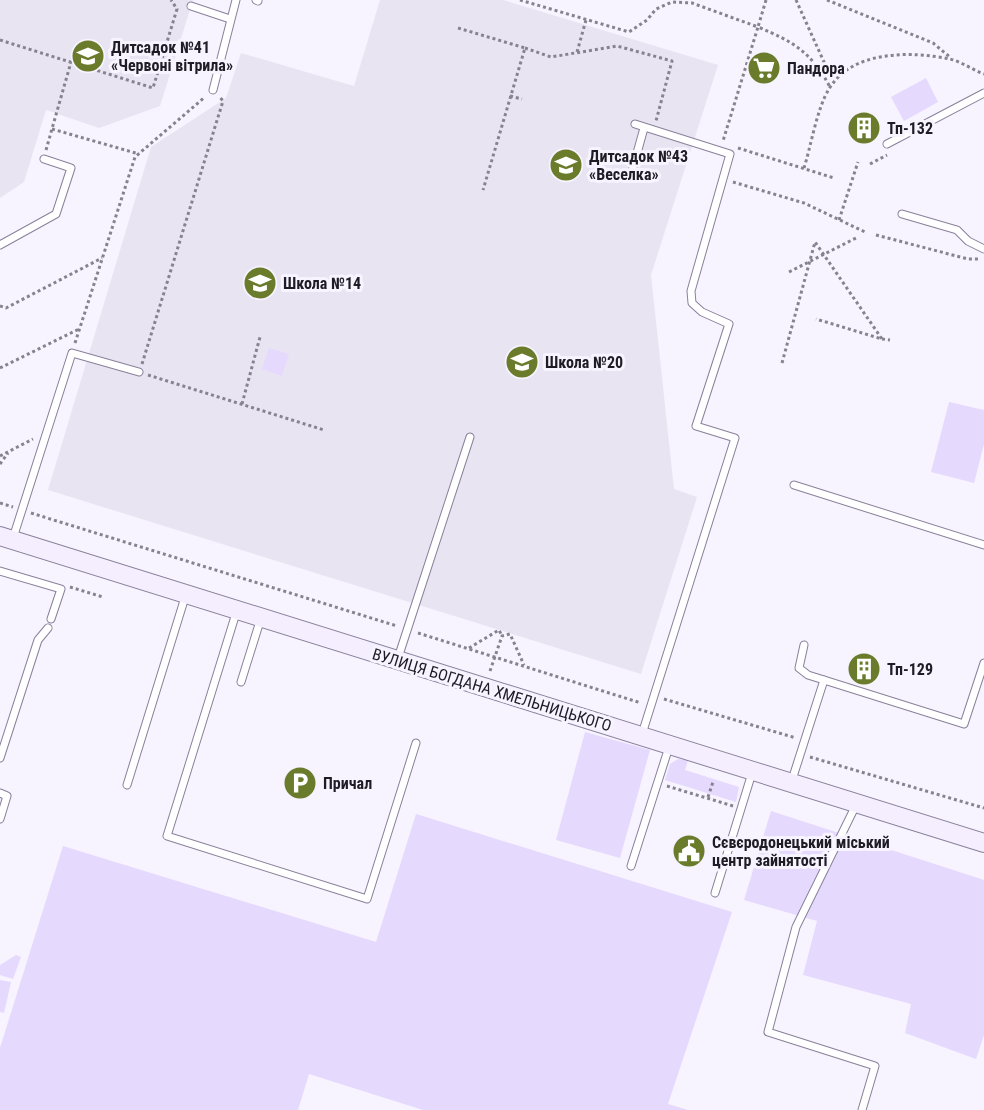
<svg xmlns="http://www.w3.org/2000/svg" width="984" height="1110" font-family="'Roboto Condensed',sans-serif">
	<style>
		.built { fill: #e9e4f2 }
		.green { fill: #e6d9fe }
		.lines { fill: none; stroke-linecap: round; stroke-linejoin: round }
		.lane-casing { stroke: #89809a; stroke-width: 9 }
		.secondary-casing { stroke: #89809a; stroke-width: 20 }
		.path { stroke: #86838e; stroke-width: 3; stroke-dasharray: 3 3; stroke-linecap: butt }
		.lane { stroke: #fff; stroke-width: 7 }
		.secondary { stroke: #f4eefe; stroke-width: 18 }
		.labels { text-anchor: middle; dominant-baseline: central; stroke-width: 6; stroke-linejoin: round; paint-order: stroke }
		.poi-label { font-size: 16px; font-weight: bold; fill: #1f1c26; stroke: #f7f3ff; text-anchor: start }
		.street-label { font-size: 16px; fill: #1f1c26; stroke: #f7f3ff }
	</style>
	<rect width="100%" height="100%" fill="#f7f3ff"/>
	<g class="built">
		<path d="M0,0H193L160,106L99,128L46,110L24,182L0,198Z"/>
		<path d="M380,0H503L718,65L651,275L674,489L697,497L641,674L48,490L151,147L226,98L241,53L354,86Z"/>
	</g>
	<g class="green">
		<path d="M926,78L938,102L904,121L891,97Z"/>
		<path d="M269,348L289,354L282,376L262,369Z"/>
		<path d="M949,402L984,410V444L974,483L931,472Z"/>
		<path d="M585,732L650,750L620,858L556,840Z"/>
		<path d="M678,759L688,760L685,770L739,787L736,802L665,780L670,764Z"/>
		<path d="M771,811L984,880V1035L976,1059L905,1033L911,1004L803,975L817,921L744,900Z"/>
		<path d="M416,814L732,912L668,1104L688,1110H423L309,1074L298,1110H0V1048L63,846L376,942Z"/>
		<path d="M16,955L21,957L13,979L0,975V965Z"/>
		<path d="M0,980L11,982L4,1013L0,1012Z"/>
	</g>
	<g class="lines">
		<g class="lane-casing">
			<g id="lane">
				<path d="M256,0L258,1"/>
				<path d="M191,6L230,19"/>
				<path d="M213,90L236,0"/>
				<path d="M635,124L730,154L691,291L692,303L702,312L729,324L696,426L735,438L642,734"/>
				<path d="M887,144L984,93"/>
				<path d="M632,171L644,128"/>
				<path d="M902,214L957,230L968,241L984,249"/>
				<path d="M0,245L56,214L71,168L44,159"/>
				<path d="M794,485L984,545"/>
				<path d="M13,538L72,353L139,372"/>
				<path d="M0,571L61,589L51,619"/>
				<path d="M237,610L167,836L367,899L416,743"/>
				<path d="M804,645L799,668L808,675L824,680"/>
				<path d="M398,658L470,437"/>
				<path d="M241,682L261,618"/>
				<path d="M0,758L38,640L48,628"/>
				<path d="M791,783L824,680L964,724L984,663"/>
				<path d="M127,785L186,594"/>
				<path d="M0,793L7,796L0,819"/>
				<path d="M856,805L796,927L768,1032L875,1066L862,1110"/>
				<path d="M631,866L669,747"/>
				<path d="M715,893L752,773"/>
			</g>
		</g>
		<g class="secondary-casing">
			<path id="secondary" d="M0,536L984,843"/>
		</g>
		<g class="path">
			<path d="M520,0L629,32L647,20L656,9L672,2L692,3L758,27L723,141"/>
			<path d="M766,0L758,27C794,42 811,52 830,87"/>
			<path d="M796,0L833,82"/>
			<path d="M827,0L933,43L951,58"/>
			<path d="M458,28L525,48L483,190"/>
			<path d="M0,40L153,88L177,9L171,0"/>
			<path d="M525,48L551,57L617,46L672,61L656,121"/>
			<path d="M577,52L586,20"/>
			<path d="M510,96L522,99"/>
			<path d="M52,129L139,154"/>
			<path d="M738,148L834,178"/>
			<path d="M46,150L71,62"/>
			<path d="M870,164L887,155"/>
			<path d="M804,168C811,146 817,108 829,89C852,50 911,51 950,59C962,62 973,70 984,74"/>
			<path d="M733,182L804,203L865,232"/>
			<path d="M839,220L858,162"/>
			<path d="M876,235L968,259H979"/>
			<path d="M789,272L856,238"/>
			<path d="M0,306L6,308L102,258"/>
			<path d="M882,339L890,340"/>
			<path d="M75,343L135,157L205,97"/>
			<path d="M782,363L815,242L882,339L816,319"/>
			<path d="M142,364L223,101L219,96"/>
			<path d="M0,368L79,329"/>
			<path d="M148,375L324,430"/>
			<path d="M242,404L260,337"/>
			<path d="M0,456L33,439"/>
			<path d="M0,464L8,453"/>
			<path d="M0,503L13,507"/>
			<path d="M31,513L397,626"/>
			<path d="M70,587L103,597"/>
			<path d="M418,633L641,703"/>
			<path d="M469,648L499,630L502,636"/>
			<path d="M490,671L502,636L510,634L524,665"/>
			<path d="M664,699L796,738"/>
			<path d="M810,757L984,808"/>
			<path d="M667,786L733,806"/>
			<path d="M708,797L713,782"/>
		</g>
		<use href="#lane" class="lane"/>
		<use href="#secondary" class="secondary"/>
	</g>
	<defs>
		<g id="school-disc" transform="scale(1.725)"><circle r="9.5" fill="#6a7c2c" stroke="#f7f3ff"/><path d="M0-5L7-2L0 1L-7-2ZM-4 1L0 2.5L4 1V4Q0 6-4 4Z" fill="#fff"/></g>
		<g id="supermarket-disc" transform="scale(1.725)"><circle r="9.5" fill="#6a7c2c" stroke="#f7f3ff"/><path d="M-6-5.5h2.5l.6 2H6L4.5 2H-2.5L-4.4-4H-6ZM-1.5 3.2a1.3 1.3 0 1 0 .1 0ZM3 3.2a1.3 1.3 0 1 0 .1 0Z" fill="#fff"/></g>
		<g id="building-disc" transform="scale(1.725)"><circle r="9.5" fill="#6a7c2c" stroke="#f7f3ff"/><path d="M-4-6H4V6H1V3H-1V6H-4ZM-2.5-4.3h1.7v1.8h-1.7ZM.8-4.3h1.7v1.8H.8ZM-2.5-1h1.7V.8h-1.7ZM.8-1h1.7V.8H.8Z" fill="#fff"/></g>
		<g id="parking-disc" transform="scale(1.725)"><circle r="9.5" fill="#6a7c2c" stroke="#f7f3ff"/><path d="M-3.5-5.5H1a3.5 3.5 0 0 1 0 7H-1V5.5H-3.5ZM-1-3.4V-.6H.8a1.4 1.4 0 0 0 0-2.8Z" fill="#fff"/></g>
		<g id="civic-disc" transform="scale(1.725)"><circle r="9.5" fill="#6a7c2c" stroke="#f7f3ff"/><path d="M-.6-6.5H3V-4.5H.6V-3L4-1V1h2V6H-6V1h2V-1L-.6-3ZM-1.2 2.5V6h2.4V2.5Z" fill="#fff"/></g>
	</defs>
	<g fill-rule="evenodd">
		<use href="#school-disc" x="88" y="56"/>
		<use href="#supermarket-disc" x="764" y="68"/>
		<use href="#building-disc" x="864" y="128"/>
		<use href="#school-disc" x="566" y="165"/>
		<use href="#school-disc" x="260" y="283"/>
		<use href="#school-disc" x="522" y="362"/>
		<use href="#building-disc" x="864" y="669"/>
		<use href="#parking-disc" x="300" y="783"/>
		<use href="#civic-disc" x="689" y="851"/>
	</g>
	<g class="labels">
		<g class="poi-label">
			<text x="111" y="47">Дитсадок №41<tspan x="111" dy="18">«Червоні вітрила»</tspan></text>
			<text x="787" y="68">Пандора</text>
			<text x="887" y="128">Тп-132</text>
			<text x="589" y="156">Дитсадок №43<tspan x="589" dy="18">«Веселка»</tspan></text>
			<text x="283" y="283">Школа №14</text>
			<text x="545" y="362">Школа №20</text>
			<text x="887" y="669">Тп-129</text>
			<text x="323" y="783">Причал</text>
			<text x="712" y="842">Сєвєродонецький міський<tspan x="712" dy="18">центр зайнятості</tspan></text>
		</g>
		<g class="street-label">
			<text transform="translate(492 690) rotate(17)">ВУЛИЦЯ БОГДАНА ХМЕЛЬНИЦЬКОГО</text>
		</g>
	</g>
</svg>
